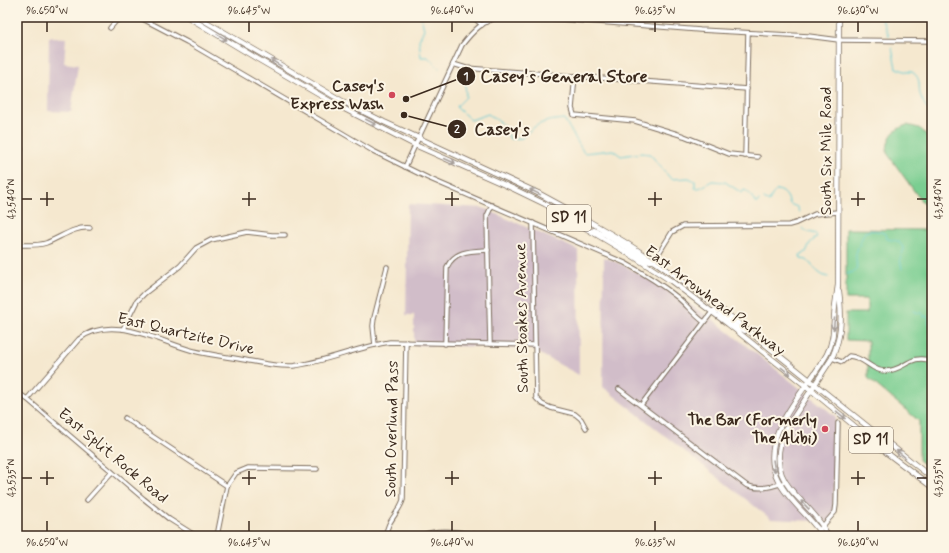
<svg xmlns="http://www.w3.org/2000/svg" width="949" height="553" font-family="Mynerve,sans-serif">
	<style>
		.industrial { fill: #d1bdc9 }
		.green { fill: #7ace91; stroke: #5a7c58 }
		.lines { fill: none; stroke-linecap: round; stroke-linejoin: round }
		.stream { stroke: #5cc9d2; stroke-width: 1 }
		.minor-casing { stroke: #7c6c5c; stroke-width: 5.5 }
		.major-casing { stroke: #7c6c5c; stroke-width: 6 }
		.minor { stroke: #fff; stroke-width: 3.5 }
		.major { stroke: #fff; stroke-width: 4.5 }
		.oneway { stroke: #a79f9a }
		.ticks { fill: none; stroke: #3b2a1e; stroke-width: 1.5 }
		.poi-dot { fill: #d1495b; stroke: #fcf5e5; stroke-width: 1.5 }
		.labels { text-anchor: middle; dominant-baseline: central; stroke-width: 4; stroke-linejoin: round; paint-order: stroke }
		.shield { fill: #fcf5e5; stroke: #75675a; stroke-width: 1 }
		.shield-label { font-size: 15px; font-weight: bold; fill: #3b2a1e }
		.poi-label { font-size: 16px; font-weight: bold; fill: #3b2a1e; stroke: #fcf5e5; text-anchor: end }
		.street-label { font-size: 16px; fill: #3b2a1e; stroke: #fcf5e5 }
		.leader { fill: none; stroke: #3b2a1e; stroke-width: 1.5 }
		.callout-dot { fill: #3b2a1e; stroke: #fcf5e5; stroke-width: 1.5 }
		.mark-label { font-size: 12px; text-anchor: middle; font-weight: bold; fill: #fff }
		.callout-label { font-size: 17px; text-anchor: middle; font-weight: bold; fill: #3b2a1e; stroke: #fcf5e5; stroke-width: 4; stroke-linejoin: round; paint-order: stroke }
		.neatline { fill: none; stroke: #3b2a1e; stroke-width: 1.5 }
		.ticks-label { font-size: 10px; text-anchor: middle; fill: #3b2a1e }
	</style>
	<rect width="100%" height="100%" fill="#fcf5e5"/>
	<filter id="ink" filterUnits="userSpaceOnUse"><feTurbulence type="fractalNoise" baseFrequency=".025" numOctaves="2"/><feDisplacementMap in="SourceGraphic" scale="8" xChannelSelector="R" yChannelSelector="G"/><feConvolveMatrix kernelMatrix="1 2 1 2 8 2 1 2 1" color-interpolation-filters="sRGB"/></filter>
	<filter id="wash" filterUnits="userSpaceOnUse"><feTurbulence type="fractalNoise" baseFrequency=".012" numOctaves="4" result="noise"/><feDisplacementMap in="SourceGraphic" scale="16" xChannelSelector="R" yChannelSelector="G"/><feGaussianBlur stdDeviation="0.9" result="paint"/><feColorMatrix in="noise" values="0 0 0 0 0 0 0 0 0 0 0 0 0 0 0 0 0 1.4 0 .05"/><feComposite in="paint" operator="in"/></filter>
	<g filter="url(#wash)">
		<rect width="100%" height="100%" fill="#f5e8cf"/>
		<g class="industrial">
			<path d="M49,37L66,38L64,63L78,65L71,112L48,111Z"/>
			<path d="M408,204L483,208L578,250L579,375L529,348L414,345V315H406Z"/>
			<path d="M604,257L625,266L664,288L711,318L835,416L833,522L771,519L603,387Z"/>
		</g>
		<g class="green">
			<path d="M907,125L919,128L924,132L932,143V208L922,202L887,153C887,138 893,129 907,125Z"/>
			<path d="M846,229L932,230V470L919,460V421L868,378V341L846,340V313H867V299H846Z"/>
		</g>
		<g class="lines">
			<g class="stream">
				<path d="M421,17L424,29L419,40L421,57H428L439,68"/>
				<path d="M881,17L889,36"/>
				<path d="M892,48L896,68L907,72H912C923,79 917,88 921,97C923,104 929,110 932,116"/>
				<path d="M458,77L465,81L466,97L456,107L471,120L488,114L503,124L510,139L522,138C536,123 544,121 564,119L584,153L613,150L621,156L641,153L650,154L671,179L689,178L695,181V188C702,189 707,183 712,181L725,182L742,193L744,190C749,191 754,199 755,203H757L759,200"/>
				<path d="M764,199L769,202L772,195L777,190C785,191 788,197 790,204L797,207L799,212"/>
				<path d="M803,228L805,231L816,234L817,237L810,243L806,252L800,255L801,259L807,260C813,266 819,276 828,277"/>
				<path d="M847,274L856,271C858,264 855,261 856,254C856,252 863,235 865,232C873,229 878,231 886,234L887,239C897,241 898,239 904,249L900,259L902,269"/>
				<path d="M914,311L918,313H922L924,317L926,316L929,318V325L932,328"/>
				<path d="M673,536L683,533L687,536"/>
				<path d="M695,536L697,533L712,536"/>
				<path d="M744,536L755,531L760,536"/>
			</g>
		</g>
	</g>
	<g filter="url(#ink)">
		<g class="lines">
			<g class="minor-casing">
				<g id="minor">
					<path d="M139,17L187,42L373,151L428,178L625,263C643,273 661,284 677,297C687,305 694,315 704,322"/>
					<path d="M473,17L482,25"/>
					<path d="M535,17L700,30L808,36L839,40L932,41"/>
					<path d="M626,24L627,17"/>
					<path d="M110,28L116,21L127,17"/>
					<path d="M453,64L466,68L747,89"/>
					<path d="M575,76L572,108L574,115L635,121L684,136L729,154L758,157"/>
					<path d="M17,149H21"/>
					<path d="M745,156L748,33"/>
					<path d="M405,167L462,45C472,32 483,20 500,17"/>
					<path d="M533,223L536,398L542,404L551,408L575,414L581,419L586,428"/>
					<path d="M17,245C26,245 37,246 46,243C60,238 75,226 90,228"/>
					<path d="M654,261L672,232L683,226L789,225L796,223L815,214L838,212"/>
					<path d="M123,329L137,301L145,293L180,266L196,248L211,240L247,232L272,235H285"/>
					<path d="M445,344L447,267C455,250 472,251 488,250"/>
					<path d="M490,344L487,216L492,205"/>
					<path d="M375,345L373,326L374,318L387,267"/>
					<path d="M832,358L842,362L849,356C865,357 871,371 885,371C905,371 909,353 932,361"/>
					<path d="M619,389L746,485C759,491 773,487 785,482"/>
					<path d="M17,392L27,399L144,499L169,519L196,536"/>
					<path d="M27,399L79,339C112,313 159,342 194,351C211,355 228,357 245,360C261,363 277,367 293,366C326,362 357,347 390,342L535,345"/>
					<path d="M641,405L712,312"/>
					<path d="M125,418L227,486"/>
					<path d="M87,500L112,472"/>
					<path d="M821,528L835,512L836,505L838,423"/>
					<path d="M217,536L227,486L236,473L248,468L317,469"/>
					<path d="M386,536C386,522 399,513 403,500L406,342"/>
					<path d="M420,536C441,527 462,533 484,536"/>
				</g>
			</g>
			<g class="major-casing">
				<g id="major">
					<path d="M188,17L256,58L335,104L415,145L514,189L545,204L636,258L671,281L728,324L811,390L887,453L932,487"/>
					<path d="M198,17L344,102L384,122L538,193L573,212L623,241L654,261L721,309L932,478"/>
					<path d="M594,230L606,235L648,261H654"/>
					<path d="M712,312L715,310L718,311L738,328L745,331"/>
					<path d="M824,536C816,527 809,518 800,509C792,500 783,491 778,480C755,437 808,389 827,354C835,339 833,322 835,306C836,299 837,292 838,285L839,17"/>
					<path d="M828,536C809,495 763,488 784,432L832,358C842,335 842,316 839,291"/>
				</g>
			</g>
			<use href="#minor" class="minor"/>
			<use href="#major" class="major"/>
		</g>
		<defs><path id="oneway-shaft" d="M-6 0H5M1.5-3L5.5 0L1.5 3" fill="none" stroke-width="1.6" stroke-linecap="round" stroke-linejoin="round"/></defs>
		<g class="oneway">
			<use href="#oneway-shaft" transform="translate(222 37) rotate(31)"/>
			<use href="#oneway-shaft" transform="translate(276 63) rotate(-149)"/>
			<use href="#oneway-shaft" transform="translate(371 122) rotate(27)"/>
			<use href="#oneway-shaft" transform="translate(450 161) rotate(24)"/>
			<use href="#oneway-shaft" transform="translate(535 192) rotate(-154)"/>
			<use href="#oneway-shaft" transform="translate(834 324) rotate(95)"/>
			<use href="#oneway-shaft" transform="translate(786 371) rotate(38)"/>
			<use href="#oneway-shaft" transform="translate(841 415) rotate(40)"/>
			<use href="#oneway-shaft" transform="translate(901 454) rotate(-141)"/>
			<use href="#oneway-shaft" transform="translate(774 466) rotate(81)"/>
			<use href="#oneway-shaft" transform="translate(805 505) rotate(-133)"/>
		</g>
	</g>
	<path class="ticks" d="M47,22V32M249,22V32M452,22V32M655,22V32M858,22V32M47,192V206M249,192V206M452,192V206M655,192V206M858,192V206M22,199H32M40,199H54M242,199H256M445,199H459M648,199H662M851,199H865M917,199H927M47,471V485M249,471V485M452,471V485M655,471V485M858,471V485M22,478H32M40,478H54M242,478H256M445,478H459M648,478H662M851,478H865M917,478H927M47,521V531M249,521V531M452,521V531M655,521V531M858,521V531"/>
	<g class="poi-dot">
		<circle cx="392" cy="95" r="4"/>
		<circle cx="825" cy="429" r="4"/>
	</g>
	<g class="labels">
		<g class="shield">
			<rect x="547" y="205" width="44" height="26" rx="3"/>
			<rect x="849" y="427" width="44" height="26" rx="3"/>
		</g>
		<g class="shield-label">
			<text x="569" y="218">SD 11</text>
			<text x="871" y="440">SD 11</text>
		</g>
		<g class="poi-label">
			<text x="384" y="86">Casey's<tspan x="384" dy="18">Express Wash</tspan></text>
			<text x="817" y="420">The Bar (Formerly<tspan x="817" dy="18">The Alibi)</tspan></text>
		</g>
		<g class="street-label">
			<text transform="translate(826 151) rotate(-90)">South Six Mile Road</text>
			<text transform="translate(715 301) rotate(37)">East Arrowhead Parkway</text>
			<text transform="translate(522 318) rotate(-91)">South Stoakes Avenue</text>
			<text transform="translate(186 334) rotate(13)">East Quartzite Drive</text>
			<text transform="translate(392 429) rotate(-89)">South Overlund Pass</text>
			<text transform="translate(113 456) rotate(40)">East Split Rock Road</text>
		</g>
	</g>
	<path class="leader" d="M406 99L466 76M404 115L457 129"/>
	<g class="callout-dot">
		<circle cx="406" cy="99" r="4"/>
		<circle cx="404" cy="115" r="4"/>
		<circle cx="466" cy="76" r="10"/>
		<circle cx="457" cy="129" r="10"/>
	</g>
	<g class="mark-label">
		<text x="466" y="80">1</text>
		<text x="457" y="133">2</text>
	</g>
	<g class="callout-label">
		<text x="564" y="82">Casey's General Store</text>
		<text x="502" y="135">Casey's</text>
	</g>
	<rect width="949" height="553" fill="none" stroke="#fcf5e5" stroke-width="44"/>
	<rect x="22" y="22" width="905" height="509" class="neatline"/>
	<g class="ticks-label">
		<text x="47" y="14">96.650°W</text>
		<text x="249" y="14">96.645°W</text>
		<text x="452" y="14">96.640°W</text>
		<text x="655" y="14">96.635°W</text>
		<text x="858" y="14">96.630°W</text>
		<text transform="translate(11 199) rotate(-90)" y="4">43.540°N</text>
		<text transform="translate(938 199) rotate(-90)" y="4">43.540°N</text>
		<text transform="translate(11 478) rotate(-90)" y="4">43.535°N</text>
		<text transform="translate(938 478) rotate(-90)" y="4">43.535°N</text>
		<text x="47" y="546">96.650°W</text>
		<text x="249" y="546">96.645°W</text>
		<text x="452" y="546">96.640°W</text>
		<text x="655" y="546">96.635°W</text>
		<text x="858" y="546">96.630°W</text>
	</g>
</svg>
